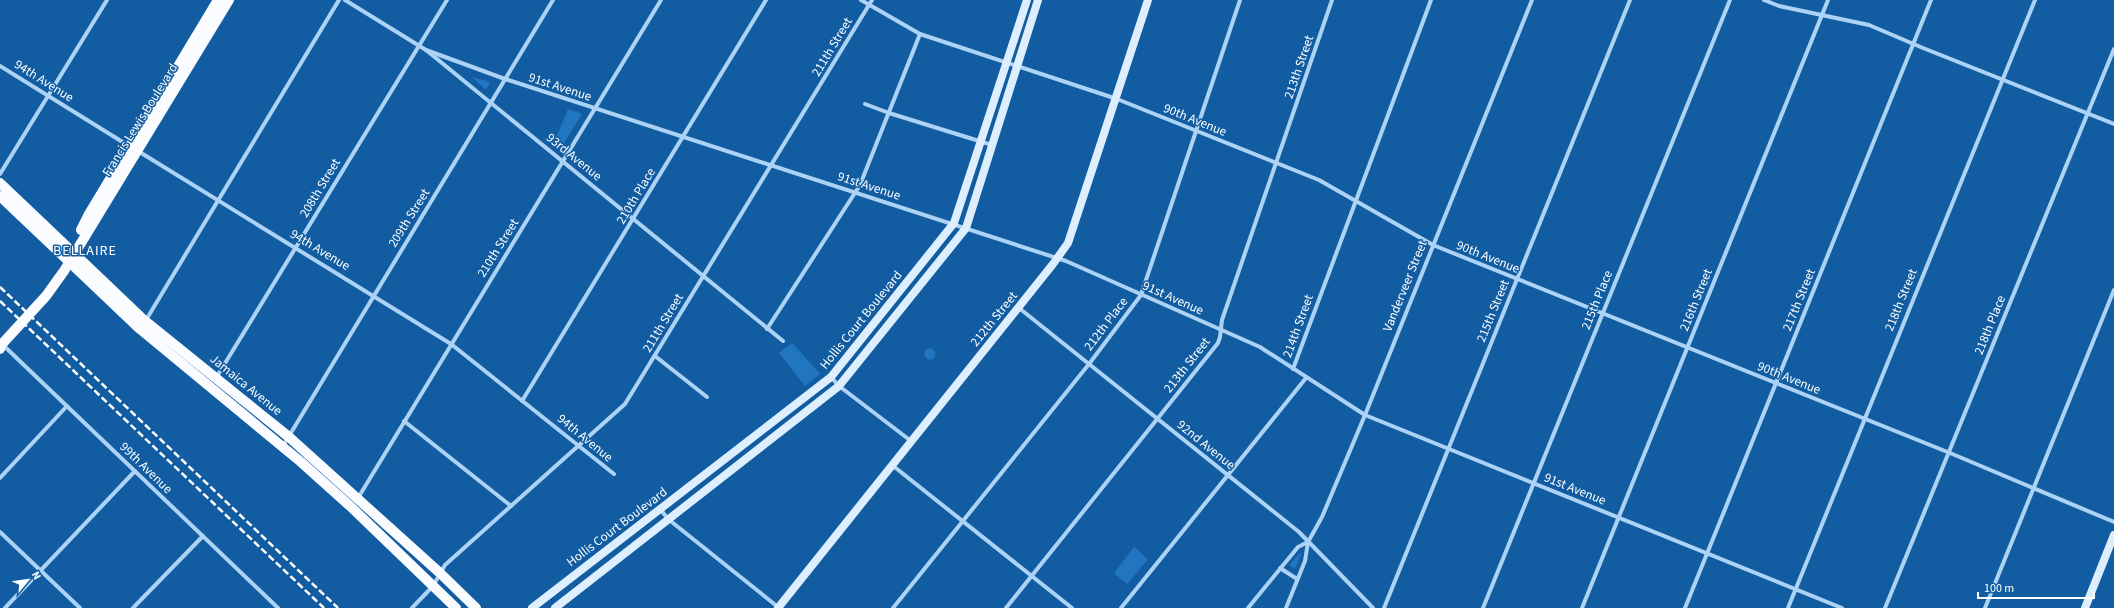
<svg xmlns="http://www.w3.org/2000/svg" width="2114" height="608" font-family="'Source Sans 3',sans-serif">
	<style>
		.green { fill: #2176bf }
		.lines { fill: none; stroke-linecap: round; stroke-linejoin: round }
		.minor { stroke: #acd3f5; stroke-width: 4 }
		.secondary { stroke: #ddeefe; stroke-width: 8 }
		.primary { stroke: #fafcff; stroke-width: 10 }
		.rail { stroke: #fff; stroke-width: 2.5; stroke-dasharray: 7 3; stroke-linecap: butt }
		.labels { text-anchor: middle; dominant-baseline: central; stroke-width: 3; stroke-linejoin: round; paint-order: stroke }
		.street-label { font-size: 13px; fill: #fff; stroke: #125da2 }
		.neighbourhood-label { font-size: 14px; letter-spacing: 1px; fill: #fff; stroke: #125da2 }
	</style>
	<rect width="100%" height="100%" fill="#125da2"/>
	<g class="green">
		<path d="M472,77L490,82L486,90Z"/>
		<path d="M568,109L582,114L562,146L555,140Z"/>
		<path d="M792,343L820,374L805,386L779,353Z"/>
		<circle cx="930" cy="354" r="5.5"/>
		<path d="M1134,547L1148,559L1127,584L1114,573Z"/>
		<path d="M1300,553L1301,554L1295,569L1289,565Z"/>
	</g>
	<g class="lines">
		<g class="minor">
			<path d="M345,0L426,50L783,341"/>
			<path d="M861,0L920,34L1117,99L1319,180L1433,245L1950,453L2114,522"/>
			<path d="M1764,0L1779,6L1869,25L1923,48L2114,124"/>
			<path d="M426,50L505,79L1066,261L1260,347L1365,415L1842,608"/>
			<path d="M0,66L129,146"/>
			<path d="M865,104L889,113L992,145"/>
			<path d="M138,151L451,344L614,474"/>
			<path d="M0,174L107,0"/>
			<path d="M1019,308L1299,532L1373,608"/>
			<path d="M146,320L339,0"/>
			<path d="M767,329L860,185L920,34"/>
			<path d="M3,345L278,608"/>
			<path d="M655,356L707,397"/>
			<path d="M1293,369L1431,0"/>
			<path d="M831,377L839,386L911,441"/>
			<path d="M216,378L447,0"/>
			<path d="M522,401L766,0"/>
			<path d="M404,421L511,506"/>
			<path d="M283,446L553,0"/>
			<path d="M892,465L1072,608"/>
			<path d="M0,478L67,406"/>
			<path d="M358,498L661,0"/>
			<path d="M661,510L668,519L778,607"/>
			<path d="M0,532L80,608"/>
			<path d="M1280,568L1297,579"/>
			<path d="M5,608L135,471"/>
			<path d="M133,608L203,536"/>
			<path d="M412,608L433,586L445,565L625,404L872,0"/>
			<path d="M893,608L1089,364L1141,295L1240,0"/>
			<path d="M1006,608L1218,343L1220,337L1222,320L1332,0"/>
			<path d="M1121,608L1306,378"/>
			<path d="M1248,608L1298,547L1308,542"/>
			<path d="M1286,608L1305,561L1308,542L1322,517L1365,415L1532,0"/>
			<path d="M1384,608L1630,0"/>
			<path d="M1483,608L1730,0"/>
			<path d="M1582,608L1828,0"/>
			<path d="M1685,608L1931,0"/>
			<path d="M1788,608L2035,0"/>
			<path d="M1885,608L2114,49"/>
			<path d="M1985,608L2114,290"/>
		</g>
		<g class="secondary">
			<path d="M532,608L831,377L954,223L1027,0"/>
			<path d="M555,608L839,386L962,233L966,228L1038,0"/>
			<path d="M778,608L1053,264L1068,243L1148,0"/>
			<path d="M2085,608L2114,535"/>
		</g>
		<g class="primary">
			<path d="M0,183L145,321L289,437L440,573L476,608"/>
			<path d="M0,196L140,329L301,462L350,506L456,608"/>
			<path d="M81,230L89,214L218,0"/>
			<path d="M0,349L2,344L46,296L64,271L229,0"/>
		</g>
		<g class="rail">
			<path d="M0,287L338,608"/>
			<path d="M0,301L324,608"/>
		</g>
	</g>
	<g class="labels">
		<g class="street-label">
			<text transform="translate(832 47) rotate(-59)">211th Street</text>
			<text transform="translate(1299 67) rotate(-71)">213th Street</text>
			<text transform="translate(44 81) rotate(32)">94th Avenue</text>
			<text transform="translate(560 87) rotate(18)">91st Avenue</text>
			<text transform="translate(140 120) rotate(-58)">Francis Lewis Boulevard</text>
			<text transform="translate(1195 120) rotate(22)">90th Avenue</text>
			<text transform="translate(574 157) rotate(39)">93rd Avenue</text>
			<text transform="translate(869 186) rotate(18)">91st Avenue</text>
			<text transform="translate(320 188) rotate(-59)">208th Street</text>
			<text transform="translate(636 196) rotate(-59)">210th Place</text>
			<text transform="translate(409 218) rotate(-58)">209th Street</text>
			<text transform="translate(498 248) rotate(-58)">210th Street</text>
			<text transform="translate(320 250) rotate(31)">94th Avenue</text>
			<text transform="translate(1488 257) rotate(22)">90th Avenue</text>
			<text transform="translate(1405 286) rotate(-68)">Vanderveer Street</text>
			<text transform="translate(1173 298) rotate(24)">91st Avenue</text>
			<text transform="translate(1597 300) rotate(-68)">215th Place</text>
			<text transform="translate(1696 300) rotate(-68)">216th Street</text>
			<text transform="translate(1799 300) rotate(-68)">217th Street</text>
			<text transform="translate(1901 300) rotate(-68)">218th Street</text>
			<text transform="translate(1493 311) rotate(-68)">215th Street</text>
			<text transform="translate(994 319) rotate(-51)">212th Street</text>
			<text transform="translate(861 320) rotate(-51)">Hollis Court Boulevard</text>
			<text transform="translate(663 323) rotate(-59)">211th Street</text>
			<text transform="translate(1106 324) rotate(-53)">212th Place</text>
			<text transform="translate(1990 325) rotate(-68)">218th Place</text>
			<text transform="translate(1298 326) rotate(-70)">214th Street</text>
			<text transform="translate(1187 365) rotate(-52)">213th Street</text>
			<text transform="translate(1789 378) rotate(22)">90th Avenue</text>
			<text transform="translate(246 385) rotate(39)">Jamaica Avenue</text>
			<text transform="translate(585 438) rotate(39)">94th Avenue</text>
			<text transform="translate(1206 445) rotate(39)">92nd Avenue</text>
			<text transform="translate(146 468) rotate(44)">99th Avenue</text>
			<text transform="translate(1575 489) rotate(22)">91st Avenue</text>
			<text transform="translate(617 527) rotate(-37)">Hollis Court Boulevard</text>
		</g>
		<g class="neighbourhood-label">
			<text x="85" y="251">BELLAIRE</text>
		</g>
	</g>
	<g transform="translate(28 580) rotate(61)" stroke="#125da2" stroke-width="3" paint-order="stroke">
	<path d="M0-3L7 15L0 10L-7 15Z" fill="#ffffff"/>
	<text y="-6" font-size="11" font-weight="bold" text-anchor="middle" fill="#ffffff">N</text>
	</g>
	<path d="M1978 592v6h116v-6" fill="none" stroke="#ffffff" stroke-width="2"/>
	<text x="1984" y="592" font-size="12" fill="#ffffff" stroke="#125da2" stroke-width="3" paint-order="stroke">100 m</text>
</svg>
